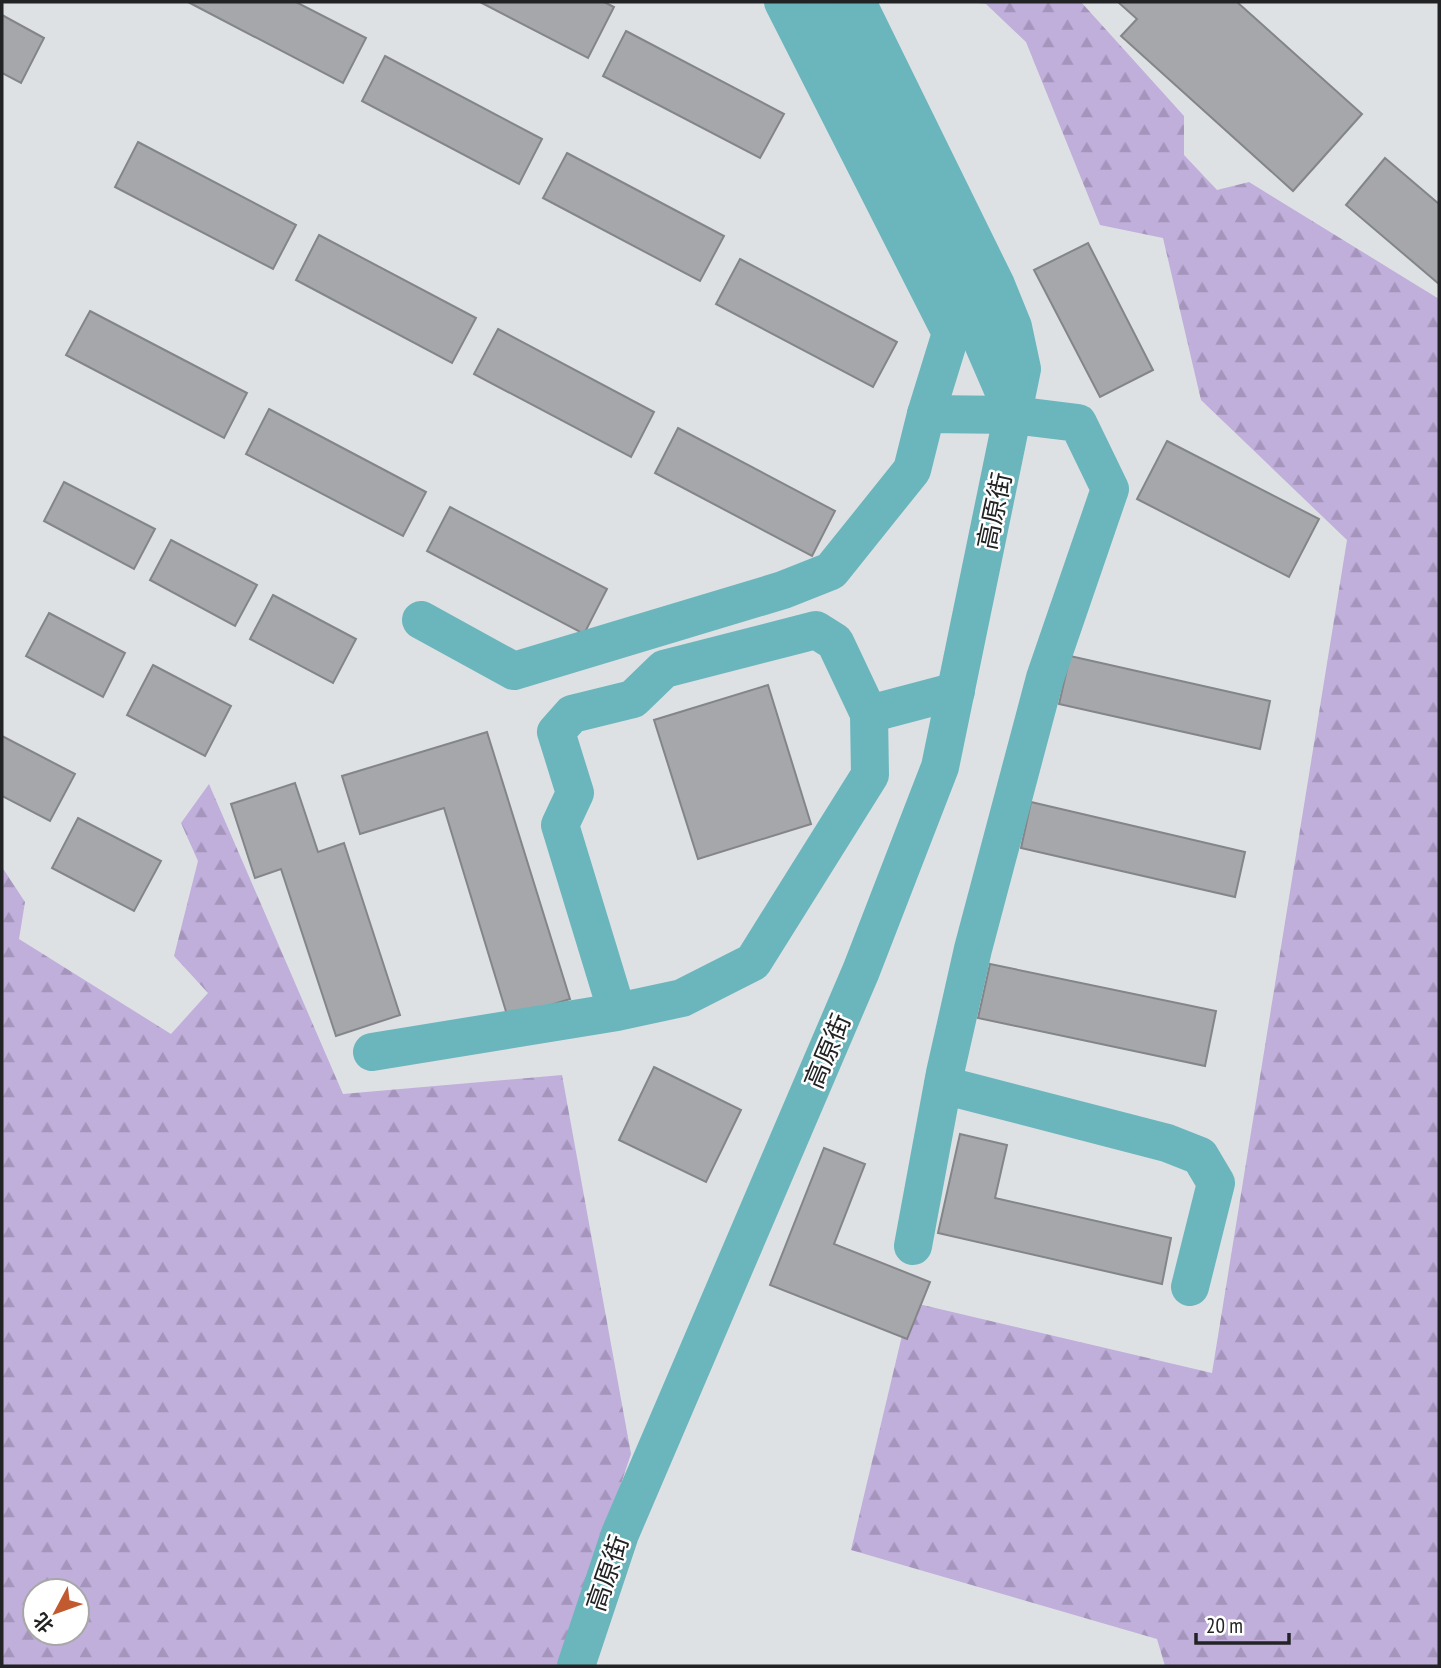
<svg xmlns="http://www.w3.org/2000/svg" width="1441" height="1668" font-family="'PT Sans Narrow','Noto Sans SC',sans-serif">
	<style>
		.forest { fill: url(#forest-firs); fill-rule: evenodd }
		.building { fill: #a6a7ab; stroke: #838589; stroke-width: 2 }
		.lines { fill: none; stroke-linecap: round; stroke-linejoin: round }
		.minor { stroke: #6ab6bc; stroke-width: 38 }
		.labels { text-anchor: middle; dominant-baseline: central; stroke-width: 5; stroke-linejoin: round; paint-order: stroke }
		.street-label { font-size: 26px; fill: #222324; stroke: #fff }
	</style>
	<defs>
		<pattern id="forest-firs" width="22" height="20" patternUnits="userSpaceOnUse" patternTransform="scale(1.75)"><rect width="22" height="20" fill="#c0aedb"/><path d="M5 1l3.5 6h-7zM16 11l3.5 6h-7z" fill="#a595bc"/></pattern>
	</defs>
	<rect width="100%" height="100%" fill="#dde1e4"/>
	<g class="forest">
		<path d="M969,2H1081L1184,116V155L1217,190L1249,182L1439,299V1666H1165L1157,1639L851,1550L910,1302L1212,1373L1347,540L1201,400L1163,238L1100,225L1026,42L986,4Z"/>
		<path d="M209,784L343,1094L562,1075L631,1454L560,1666H2V867L25,902L19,939L171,1034L208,993L174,956L198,861L181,823ZM35,1591H77V1633H35Z"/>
	</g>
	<g class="building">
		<path d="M188,2H296L366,38L343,83Z"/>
		<path d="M480,2H604L614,7L588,58Z"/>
		<path d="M1118,2H1237L1362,114L1293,191L1121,36L1137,19Z"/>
		<path d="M2,15L44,38L21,83L2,73Z"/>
		<path d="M626,31L784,114L760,158L603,76Z"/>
		<path d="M385,56L542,139L519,184L362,101Z"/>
		<path d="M138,142L296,225L273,269L115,187Z"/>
		<path d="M567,153L724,236L700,281L543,198Z"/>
		<path d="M1385,158L1439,204V284L1346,205Z"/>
		<path d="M319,235L476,318L452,363L296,280Z"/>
		<path d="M1088,243L1153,370L1100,397L1034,270Z"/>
		<path d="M740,259L897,342L873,387L716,304Z"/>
		<path d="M90,311L247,393L224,438L66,355Z"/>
		<path d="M498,329L654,412L631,457L474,374Z"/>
		<path d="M269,409L426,492L403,536L246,454Z"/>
		<path d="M678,428L835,511L812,556L655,473Z"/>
		<path d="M1167,441L1319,519L1289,577L1137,499Z"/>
		<path d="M64,482L155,529L134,569L44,521Z"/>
		<path d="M450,507L607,589L584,634L427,551Z"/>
		<path d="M171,540L257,585L235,626L150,580Z"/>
		<path d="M273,595L356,639L333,683L250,639Z"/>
		<path d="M49,613L125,653L103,697L26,656Z"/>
		<path d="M1070,656L1270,701L1260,749L1059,704Z"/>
		<path d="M153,665L231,706L205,756L127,715Z"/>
		<path d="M768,685L811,824L698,859L654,720Z"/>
		<path d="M487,732L570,999L508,1018L444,808L360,834L342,776Z"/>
		<path d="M2,736L75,774L50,821L2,796Z"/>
		<path d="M295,783L318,852L344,843L400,1015L336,1036L281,869L255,878L231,804Z"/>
		<path d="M1031,802L1245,852L1235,897L1021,848Z"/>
		<path d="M78,818L161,861L134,911L52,868Z"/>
		<path d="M990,964L1216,1011L1205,1066L978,1018Z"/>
		<path d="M654,1067L741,1110L706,1182L619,1140Z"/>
		<path d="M960,1134L1007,1145L995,1198L1171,1238L1162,1284L938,1233Z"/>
		<path d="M824,1148L865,1164L834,1244L930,1282L907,1339L770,1285Z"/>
	</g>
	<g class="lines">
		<g class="minor">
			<path d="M783,2L951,333L926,414"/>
			<path d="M819,2L965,302L1013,413"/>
			<path d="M421,620L514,671L783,590L831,571L912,470L926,414L1014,415L1078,423L1110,489L1045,678L973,949L945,1073L913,1246"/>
			<path d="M869,714L956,691"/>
			<path d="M372,1052L617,1012L682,998L753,962L870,775L869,714L835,642L816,630L664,669L633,699L572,714L556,732L575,793L560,825L617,1012"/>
			<path d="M943,1085L1167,1143L1200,1156L1216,1183L1190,1287"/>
			<path d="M576,1666L620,1534L861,971L940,767L1022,369L1013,327L996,285L857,2"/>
		</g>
	</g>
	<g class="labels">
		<g class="street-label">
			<text transform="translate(994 511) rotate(-78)">高原街</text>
			<text transform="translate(827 1051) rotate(-67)">高原街</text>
			<text transform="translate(607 1573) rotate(-71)">高原街</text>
		</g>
	</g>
	<rect width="1441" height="1668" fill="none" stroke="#222324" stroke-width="7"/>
	<g transform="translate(56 1612) rotate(229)"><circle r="33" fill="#ffffff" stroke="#a7a7a7" stroke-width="2"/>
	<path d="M0-5L12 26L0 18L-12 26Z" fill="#c15a2f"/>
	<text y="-10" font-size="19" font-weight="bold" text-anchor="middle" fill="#222324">北</text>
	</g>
	<path d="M1196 1633v10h93v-10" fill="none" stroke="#222324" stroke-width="3.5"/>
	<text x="1206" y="1633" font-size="21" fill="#222324" stroke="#ffffff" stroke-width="5" paint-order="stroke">20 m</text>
</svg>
